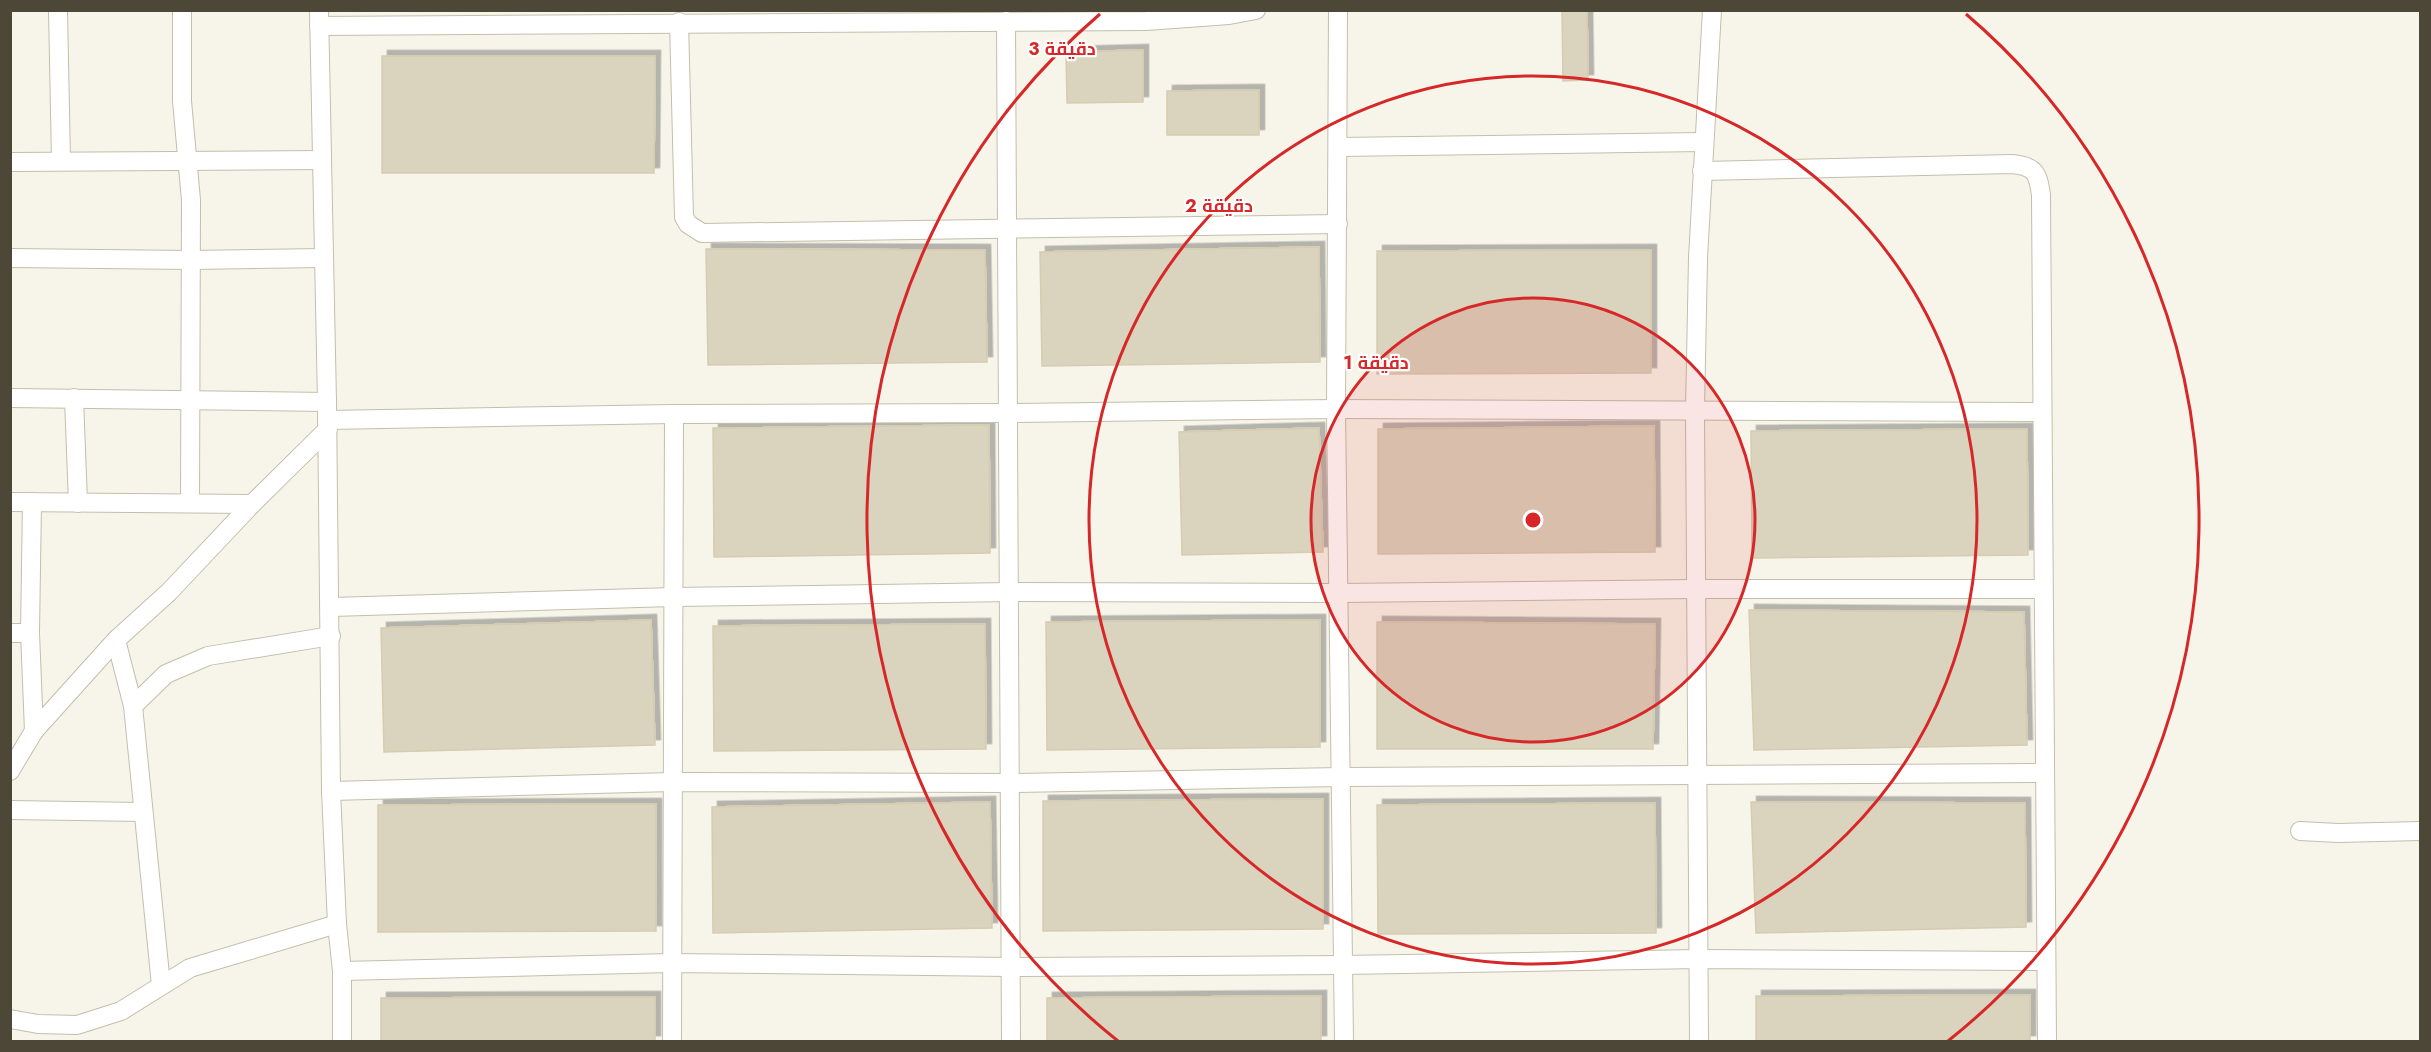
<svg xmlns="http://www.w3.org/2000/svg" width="2431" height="1052" font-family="Jost,Cairo,sans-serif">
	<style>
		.building { fill: #dad3be; stroke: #d6ccb0; stroke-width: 1.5; filter: url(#shadow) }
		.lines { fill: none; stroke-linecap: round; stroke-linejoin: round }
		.minor-casing { stroke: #c4beab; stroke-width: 20 }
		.minor { stroke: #fff; stroke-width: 18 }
		.ring { fill: none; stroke: #d62828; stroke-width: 3 }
		.centre { fill: #d62828; stroke: #fff; stroke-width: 3 }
		.ring-label { font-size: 18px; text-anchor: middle; font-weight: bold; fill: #d62828; stroke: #fff; stroke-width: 4.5; stroke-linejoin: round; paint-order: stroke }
	</style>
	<defs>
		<filter id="shadow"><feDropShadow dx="5.5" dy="-5.5" stdDeviation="0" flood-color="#0004"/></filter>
	</defs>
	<rect width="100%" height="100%" fill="#f7f5ea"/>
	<g class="building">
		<path d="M1562,10H1587L1588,80L1563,81Z"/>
		<path d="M1143,50V102L1067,103L1066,52Z"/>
		<path d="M382,56H655L654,173H382Z"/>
		<path d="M1259,90V135H1167V91Z"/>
		<path d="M1319,247L1320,362L1042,366L1040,252Z"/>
		<path d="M706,249L985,250L987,362L708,365Z"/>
		<path d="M1651,250V373L1377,374V251Z"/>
		<path d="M989,425L990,553L714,557L713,428Z"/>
		<path d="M1654,426L1655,552L1378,554V429Z"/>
		<path d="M1319,428L1323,552L1182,555L1179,432Z"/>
		<path d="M2027,429L2028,555L1752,558L1751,431Z"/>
		<path d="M1749,610L2024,612L2027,745L1754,750Z"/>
		<path d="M651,620L655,745L384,752L381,628Z"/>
		<path d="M1320,620V747L1047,750L1046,622Z"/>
		<path d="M1377,622L1655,624L1653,749H1377Z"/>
		<path d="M985,624L986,749L714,751L713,626Z"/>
		<path d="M1323,799V929L1043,931V801Z"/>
		<path d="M990,802L992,928L713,933L712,807Z"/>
		<path d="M1751,802L2025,803L2026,927L1756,933Z"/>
		<path d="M1655,803L1656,933L1378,934L1377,805Z"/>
		<path d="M656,804V931L378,932V805Z"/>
		<path d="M2030,995V1041H1756V996Z"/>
		<path d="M1321,996V1041H1047V998Z"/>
		<path d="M655,997V1041H381V998Z"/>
	</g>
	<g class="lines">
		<g class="minor-casing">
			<g id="minor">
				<path d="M58,10L61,161"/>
				<path d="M182,10V101L191,200L190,503"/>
				<path d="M319,10L327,402L331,791L337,924L342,971V1042"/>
				<path d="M1338,10L1336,409L1344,1042"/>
				<path d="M1006,21L1011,1042"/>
				<path d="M679,22L684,217L688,224L702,233L1338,224"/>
				<path d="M319,26L1146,21L1229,15L1256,10"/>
				<path d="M1338,147L1703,142"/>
				<path d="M10,162L321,160"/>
				<path d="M1702,171L2012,164C2035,166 2038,173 2041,195L2047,1042"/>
				<path d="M10,258L191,260L324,258"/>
				<path d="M10,398L327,402"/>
				<path d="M74,398L78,503"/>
				<path d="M327,420L674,414L1007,413L1336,409L2042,412"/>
				<path d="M10,502L252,504"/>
				<path d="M32,502L30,633L34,731"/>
				<path d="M331,607L674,597L1010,592L1339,593L1695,589H2043"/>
				<path d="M10,633H30"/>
				<path d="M116,640L133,706L161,985"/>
				<path d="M133,706L166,674L208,656L331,636"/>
				<path d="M10,771L34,731L116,640L169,592L252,504L328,429"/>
				<path d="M331,791L673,782L1011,783L1341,777L2045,773"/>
				<path d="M10,810L143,812"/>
				<path d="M2300,831L2338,833L2420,831"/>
				<path d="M342,971L671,963L1010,967L1343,965L1699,959L2046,961"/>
				<path d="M10,1019L38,1024L77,1025L121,1011L190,968L337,924"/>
				<path d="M672,1042L674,414"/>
				<path d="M1699,1042L1695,410L1698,258L1712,10"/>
			</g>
		</g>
		<use href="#minor" class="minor"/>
	</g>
	<circle cx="1533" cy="520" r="222" fill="#d62828" fill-opacity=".12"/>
	<g class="ring">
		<circle cx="1533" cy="520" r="222"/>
		<circle cx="1533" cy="520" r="444"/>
		<path d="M1118 1041A666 666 0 0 1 1100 14M1966 14A666 666 0 0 1 1948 1041"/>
	</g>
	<circle cx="1533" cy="520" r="9" class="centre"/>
	<g class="ring-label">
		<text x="1062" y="55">3 دقيقة</text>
		<text x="1219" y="212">2 دقيقة</text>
		<text x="1376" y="369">1 دقيقة</text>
	</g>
	<rect width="2431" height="1052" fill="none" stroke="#4c4737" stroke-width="24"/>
</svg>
